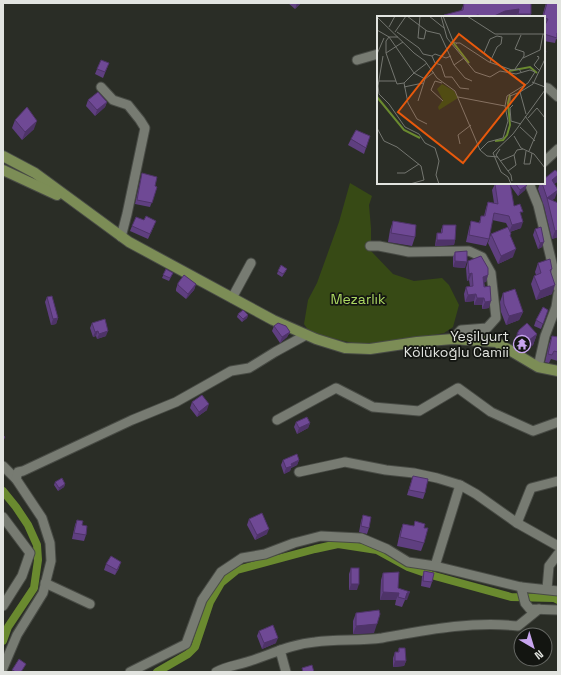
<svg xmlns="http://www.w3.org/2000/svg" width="561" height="675" font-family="'Space Grotesk',sans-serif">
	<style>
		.green { fill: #374a15 }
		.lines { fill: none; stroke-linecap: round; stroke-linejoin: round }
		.canal { stroke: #6a8a2f; stroke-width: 8 }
		.street-casing { stroke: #484b45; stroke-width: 11 }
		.secondary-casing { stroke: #484b45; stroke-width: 12 }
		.street { stroke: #777b72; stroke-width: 9 }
		.secondary { stroke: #7c8d56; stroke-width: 10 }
		.wall { fill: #5f3f80 }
		.shaded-wall { fill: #4e3368 }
		.building { fill: #6f4995; stroke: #4e3368 }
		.labels { text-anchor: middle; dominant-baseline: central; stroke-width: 3.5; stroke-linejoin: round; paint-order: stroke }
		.park-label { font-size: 14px; fill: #acd862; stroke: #131511 }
		.poi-label { font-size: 14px; fill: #e2e4e0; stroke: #131511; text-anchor: end }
		.inset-river { fill: none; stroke: #6a8a2f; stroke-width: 2 }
		.inset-road { fill: none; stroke: #747670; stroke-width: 1 }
		.view { fill: #e8590c; fill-opacity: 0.15; stroke: #e8590c; stroke-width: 2 }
		.inset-edge { fill: none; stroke: #e2e4e0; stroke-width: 2 }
	</style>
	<rect width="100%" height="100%" fill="#2a2d26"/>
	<path class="green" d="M350,183L372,196L369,205L371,228V251L393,274L414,281L442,278L449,285L459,305L453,327L444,333L386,344L353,343L318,335L308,330L304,324L308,300L317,283L339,222Z"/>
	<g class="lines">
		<g class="canal">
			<path d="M3,491L16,507L28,525L37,545L38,560L34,588L8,627L3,641"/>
			<path d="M157,672L188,654L195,647L210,602L221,583L237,570L315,549L338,544L377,550L408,567L431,575L511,597L554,598L558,600"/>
		</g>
		<g class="street-casing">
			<g id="street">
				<path d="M357,60L378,54"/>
				<path d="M101,87L113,100L128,105L140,120L145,128L127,214L121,237"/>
				<path d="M544,87L548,88L558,97"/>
				<path d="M544,162L558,149"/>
				<path d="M529,183L538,205L558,288"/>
				<path d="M370,246H379L409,252L469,251L482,257L491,273L496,318L487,328L461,330L453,339"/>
				<path d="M232,298L251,263"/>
				<path d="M538,367L545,336L556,307L558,294"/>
				<path d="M277,420L336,388L373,407L419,411L458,388L491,412L533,431L558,422"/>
				<path d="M3,466L16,479L42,518L50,543L51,561L43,593L17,635L3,668"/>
				<path d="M299,472L345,462L386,470L414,473L437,478L460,485L476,494L517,523L558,546"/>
				<path d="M16,479L18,472L23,471L132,420L176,402L231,371L249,368L275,352L306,335"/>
				<path d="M3,517L30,553L22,576L3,606"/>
				<path d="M517,523L531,488L558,481"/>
				<path d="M435,566L460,485"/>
				<path d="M45,583L90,604"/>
				<path d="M521,587L525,603L530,609L558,610"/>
				<path d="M547,589L549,566L558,554"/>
				<path d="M280,650L286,672"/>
				<path d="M130,672L186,644L202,600L221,572L242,558L265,554L294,543L321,536L361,538L387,549L408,562L435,566L521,587L558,591"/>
				<path d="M216,672C227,666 239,665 250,661C272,654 292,644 315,642C337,639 360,641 382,638C427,630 471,621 518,626L539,609"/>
			</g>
		</g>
		<g class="secondary-casing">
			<g id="secondary">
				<path d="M3,156L35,173L129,242L273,320L316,339L345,348L370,349L417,342L453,339L496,342L538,367L558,371"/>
				<path d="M3,170L57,195"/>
			</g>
		</g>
		<use href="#street" class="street"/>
		<use href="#secondary" class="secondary"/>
	</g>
	<g class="wall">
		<path d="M288,3H301L295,9Z"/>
		<path d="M464,3H531V14L530,17H517V16L507,17H443L444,15L461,11Z"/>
		<path d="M546,3H558V40L556,39L555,43L544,41V27L545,25L544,24V17H542Z"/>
		<path d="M109,63L103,78L95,74L97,69Z"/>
		<path d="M88,100L107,102L105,107L95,116L86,106Z"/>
		<path d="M15,120L34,129L22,140L12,128Z"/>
		<path d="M351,139L366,148L364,154L348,145Z"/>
		<path d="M558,172V178L557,182L554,184L555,198L552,200L558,203V237L552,239L544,206L538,189L540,183H544Z"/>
		<path d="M142,173L155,186L157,187L150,207L135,204L141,177Z"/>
		<path d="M499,183H527L525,190L518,196L510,185L514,206L521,215V228L510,232L511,234L510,236L513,257L498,264L488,243L491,234L508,227L506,223L492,220L489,239L486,246L466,242L469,228L471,221L479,223L481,216H484L486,208L488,202L494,203L492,190L495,184Z"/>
		<path d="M144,220L154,226L148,239L130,231L132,226Z"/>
		<path d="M393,221L415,237L412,246L388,242L390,230Z"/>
		<path d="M443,225L455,240L454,245L435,246L436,238L437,233H441V230Z"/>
		<path d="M535,229L542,247L538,249L533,235Z"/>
		<path d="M455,252L465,268L453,267V257Z"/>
		<path d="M468,261L488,275L486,282H484L489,308L482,309V305H474V301L465,302L464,294L466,287L470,286L469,280L467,281L466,268Z"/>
		<path d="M538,263L552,269L551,273L552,294L536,300L531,284L534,276L536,275L535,272Z"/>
		<path d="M166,269L173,273L169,281L162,278Z"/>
		<path d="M278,271H286L282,277L277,274Z"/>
		<path d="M178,283L196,284L194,290L186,299L176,291V289Z"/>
		<path d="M503,293L523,312L519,320L506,325L501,312L500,302Z"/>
		<path d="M47,297L58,318L56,324L51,325L45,302Z"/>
		<path d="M548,310L541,329L534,326L536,320Z"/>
		<path d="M238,314L248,315L247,318L242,322L237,317Z"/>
		<path d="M92,323L106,336L97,339L96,336L93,337L90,328Z"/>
		<path d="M274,326L290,332L287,337L280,343L272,331Z"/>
		<path d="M517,334H537L533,345L525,351L513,345Z"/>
		<path d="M552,336L558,337V361L551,359L549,363L545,362L549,344Z"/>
		<path d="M192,402L207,410L197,417L190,408Z"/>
		<path d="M296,422L310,423L308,428L297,434L294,427Z"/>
		<path d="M283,460H299L297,465L291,468L290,471L284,474L281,465Z"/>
		<path d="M413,476L425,493L423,499L407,495Z"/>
		<path d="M55,482L65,484L64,487L58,491L54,485Z"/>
		<path d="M363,515L369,528L367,534L359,532L361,521Z"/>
		<path d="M249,519L267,534L255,540L247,525Z"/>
		<path d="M77,520L82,525L86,535L84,541L72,539L75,525Z"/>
		<path d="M415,521L424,528V543L421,551L397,546L400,532L403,524L414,526Z"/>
		<path d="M106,564L119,568L115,575L104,570Z"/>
		<path d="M351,568L357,590H349V574Z"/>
		<path d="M424,571L432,582L430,588L421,586L422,577Z"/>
		<path d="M383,573L398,588L407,600H405L402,607L395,605L396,600H380L381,580Z"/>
		<path d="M356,613L374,633L353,634V621Z"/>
		<path d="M259,631L276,643L262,649L257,636Z"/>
		<path d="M399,648L406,661L404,666L393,667V658L395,652H398Z"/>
	</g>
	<g class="shaded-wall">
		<path d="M297,3H301L295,9Z"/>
		<path d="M519,9L517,16L507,17H492L505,11Z"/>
		<path d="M518,14H531L530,17H517Z"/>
		<path d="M107,102L105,107L95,116L97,110Z"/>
		<path d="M37,121L34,129L22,140L25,132Z"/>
		<path d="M558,175V178L557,182L549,188L552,180Z"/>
		<path d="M527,185L525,190L518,196L520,190Z"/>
		<path d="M558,190L555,198L549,203L547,198Z"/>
		<path d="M523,222L521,228L509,232L512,225Z"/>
		<path d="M558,230V237L552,239L555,231Z"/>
		<path d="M437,240H455L454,245L435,246Z"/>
		<path d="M544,242L542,247L538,249L540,243Z"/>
		<path d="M516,249L513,257L498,264L501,256Z"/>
		<path d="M455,261L467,262L465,268L453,267Z"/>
		<path d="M472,273L469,280L467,281L469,274Z"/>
		<path d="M488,275L486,282L481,284L483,277Z"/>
		<path d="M196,284L194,290L186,299L188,294Z"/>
		<path d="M555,285L552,294L536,300L540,291Z"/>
		<path d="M476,294L474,301L465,302L468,295Z"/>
		<path d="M477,298H484L482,305H474Z"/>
		<path d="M491,301L489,308L482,309L485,302Z"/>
		<path d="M523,312L519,320L506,325L509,316Z"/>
		<path d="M248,315L247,318L242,322L243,319Z"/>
		<path d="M58,318L56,324L51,325L53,319Z"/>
		<path d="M98,331L96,336L93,337L95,332Z"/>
		<path d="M108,331L106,336L97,339L99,334Z"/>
		<path d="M290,332L287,337L280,343L282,337Z"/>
		<path d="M537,334L533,345L525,351L529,340Z"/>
		<path d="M209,404L207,410L197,417L199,412Z"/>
		<path d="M310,423L308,428L297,434L299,428Z"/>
		<path d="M299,460L297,465L291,468L290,471L284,474L286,468L291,464Z"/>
		<path d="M65,484L64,487L58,491L59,488Z"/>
		<path d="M269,529L267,534L255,540L257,535Z"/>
		<path d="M121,562L119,568L115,575L117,570Z"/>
		<path d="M351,584H359L357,590H349Z"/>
		<path d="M383,592L399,593L396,600H380Z"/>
		<path d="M410,592L407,600H405L407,593Z"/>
		<path d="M377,624L374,633L353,634L356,626Z"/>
		<path d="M278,638L276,643L262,649L264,643Z"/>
		<path d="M395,661H406L404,666L393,667Z"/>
	</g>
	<g class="building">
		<path d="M464,3H531V14H518L519,9L505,11L492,17H483L478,15L470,17H444V15L463,10Z"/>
		<path d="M547,3H558V34L557,33V38L544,34V27L548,19L544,18V17H543Z"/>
		<path d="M544,49L546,51L544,58Z"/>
		<path d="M101,60L109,63L105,72L97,69Z"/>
		<path d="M98,92L107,102L97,110L88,100Z"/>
		<path d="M27,107L37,121L25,132L15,120Z"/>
		<path d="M356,130L370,136L366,148L351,139Z"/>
		<path d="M555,170L558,172V175L552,180L558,190L547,198L542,183H544V179Z"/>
		<path d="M142,173L157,177L155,186L157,187L152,203L137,200Z"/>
		<path d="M499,183H510L514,206L520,204L523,212H520L523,222L512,225L509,216L494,213L489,239L469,235L471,221L480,223L481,216H485L488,202L498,204L495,184Z"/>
		<path d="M515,183H527V185L520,190Z"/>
		<path d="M547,198L558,203V230L555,231Z"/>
		<path d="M146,216L156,221L150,234L132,226L136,217L144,220Z"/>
		<path d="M393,221L416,225L415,237L391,233Z"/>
		<path d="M443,225H456L455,240H437V233H442Z"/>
		<path d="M508,227L511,234L510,235L516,249L501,256L491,234Z"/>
		<path d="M541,227L544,242L540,243L535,229Z"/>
		<path d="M467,251V262L455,261V252Z"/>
		<path d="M481,256L488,268V275L483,277L484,287L490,286L491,301L485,302L484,298H477L476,294L468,295L466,287L473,286L472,273L469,274L468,261Z"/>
		<path d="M550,259L552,269L550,270L555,285L540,291L534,276L541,273L538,263Z"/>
		<path d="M281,265L287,269L283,274L278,271Z"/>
		<path d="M166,269L173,273L170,278L163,275Z"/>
		<path d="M184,275L196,284L188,294L178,285V283Z"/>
		<path d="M515,289L523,312L509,316L504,304L503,293Z"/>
		<path d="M52,296L58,318L53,319L47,297Z"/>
		<path d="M543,307L548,310L543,324L536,320Z"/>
		<path d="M243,310L248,315L243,319L238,314Z"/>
		<path d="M105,319L108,331L99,334L98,331L95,332L92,323Z"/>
		<path d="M278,323L286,326L290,332L282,337L274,326Z"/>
		<path d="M527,323L537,334L529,340L517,334L519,330Z"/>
		<path d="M552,336L558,337V352L554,351L552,355L548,354Z"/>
		<path d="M202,395L209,404L199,412L192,402Z"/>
		<path d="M307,417L310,423L299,428L296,422Z"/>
		<path d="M3,435L5,437L3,440Z"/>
		<path d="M297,454L299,460L291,464L292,466L286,468L283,460Z"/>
		<path d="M413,476L428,479L425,493L409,490Z"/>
		<path d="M62,478L65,484L59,488L55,482Z"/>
		<path d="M262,513L269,529L257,535L249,519Z"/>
		<path d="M363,515L371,517L369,528L361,526Z"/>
		<path d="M77,520L83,521L82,525L87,526L86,535L74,533Z"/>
		<path d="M415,521L425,524L424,528H428L424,543L400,537L403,524L414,526Z"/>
		<path d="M111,556L121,562L117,570L106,564Z"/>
		<rect x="351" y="568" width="8" height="16"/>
		<path d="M424,571L434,573L432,582L423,581Z"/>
		<path d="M399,572L398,588L410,592L407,593L405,599L398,597L399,593L383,592V573Z"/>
		<path d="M379,610L380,614L377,624L356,626V613Z"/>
		<path d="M273,625L278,638L264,643L259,631Z"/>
		<path d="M399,648H405L406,661H395V652H399Z"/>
		<path d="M19,659L26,664L21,672H16L12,670Z"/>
		<path d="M312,665L314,672H303L302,668Z"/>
	</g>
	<defs>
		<g id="temple-ring" transform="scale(0.9)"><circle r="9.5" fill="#131511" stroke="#c8a5ef" stroke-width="1.5"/><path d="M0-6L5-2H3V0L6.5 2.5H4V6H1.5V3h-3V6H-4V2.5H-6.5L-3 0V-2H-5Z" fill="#c8a5ef"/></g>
	</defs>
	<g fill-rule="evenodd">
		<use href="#temple-ring" x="522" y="344"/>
	</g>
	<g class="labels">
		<g class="park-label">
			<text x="358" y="299">Mezarlık</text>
		</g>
		<g class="poi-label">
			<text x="509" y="336">Yeşilyurt<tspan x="509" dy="16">Kölükoğlu Camii</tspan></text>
		</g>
	</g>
	<g transform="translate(377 16)">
		<rect width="168" height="168" fill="#2a2d26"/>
		<path d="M65,68L77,75L81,82L62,94L61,91L66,84L60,73Z" fill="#374a15"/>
		<path class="inset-river" d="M75,25L92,47M132,55L153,51L160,57M0,81L27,114L43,122M118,125L126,124L130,119L133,109L131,87L133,79"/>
		<path class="inset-road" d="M30,0L50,15L63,18L77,49L88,62L95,65M43,0L41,22L47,23L49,14M52,0L67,12M64,0L70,22L98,56L113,61L123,55L139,58L153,54L158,56L151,67L130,80L128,90L131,105L126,122L111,126L103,134M66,0L76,25L80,28M90,0L118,18H168M0,1L37,37L48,45L60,62L78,75L103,134L110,140L121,141M12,11L18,0M0,14L12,21H21M18,16L29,0M20,16L42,32L46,38L55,40L58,38L69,42L74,40M79,27H83L112,46L135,54L142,53L144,56M9,37L26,26M0,38L7,22M6,40L1,70L2,78L12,88L28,111L42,118L48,127L58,132L62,145L59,159L62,168M55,40L58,47L64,49L68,61H75L83,72L92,73M111,40L107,37L113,23L120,20M160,41L161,40L162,42L157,49L162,54M146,42L163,34L166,18M113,46L120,31L124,28L125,21L120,20M77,49L87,42M138,53L147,40V36L138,33L144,19M48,63L37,57L12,21L9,25V37L20,68L27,67L37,57L50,47M2,65H19M155,66L168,71M27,67L31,87L40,103L50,108M65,67L58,65L54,74L66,85M27,71L46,67M81,81L128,90M41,85L48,63L57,56M133,89V80L143,76M136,89L133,92L134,105L144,108M149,98L143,76L156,68L168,43M148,100L160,116L152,135M151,102L160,92L168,102M143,111L158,125M0,112L7,125L20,131L44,150L47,164L33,168M137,120L144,132L157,138L168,152M83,128L81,119L94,109M123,133L119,139L134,159L135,165M149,135L147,148H153L155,137M123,145L137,139L140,134L146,133M131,155L139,149L137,139M20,157H28L42,148M134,168L131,161L124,156L116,137L136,118L168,74"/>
		<path class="view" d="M82,18L148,69L86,147L21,96Z"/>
		<rect width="168" height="168" class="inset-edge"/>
	</g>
	<rect width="561" height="675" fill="none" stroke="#e2e4e0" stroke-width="8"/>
	<g transform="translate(533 647) rotate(142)"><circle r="19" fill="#131511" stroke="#666864"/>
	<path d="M0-3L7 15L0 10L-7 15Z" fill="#c8a5ef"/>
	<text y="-6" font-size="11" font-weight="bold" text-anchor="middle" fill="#e2e4e0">N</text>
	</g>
</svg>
